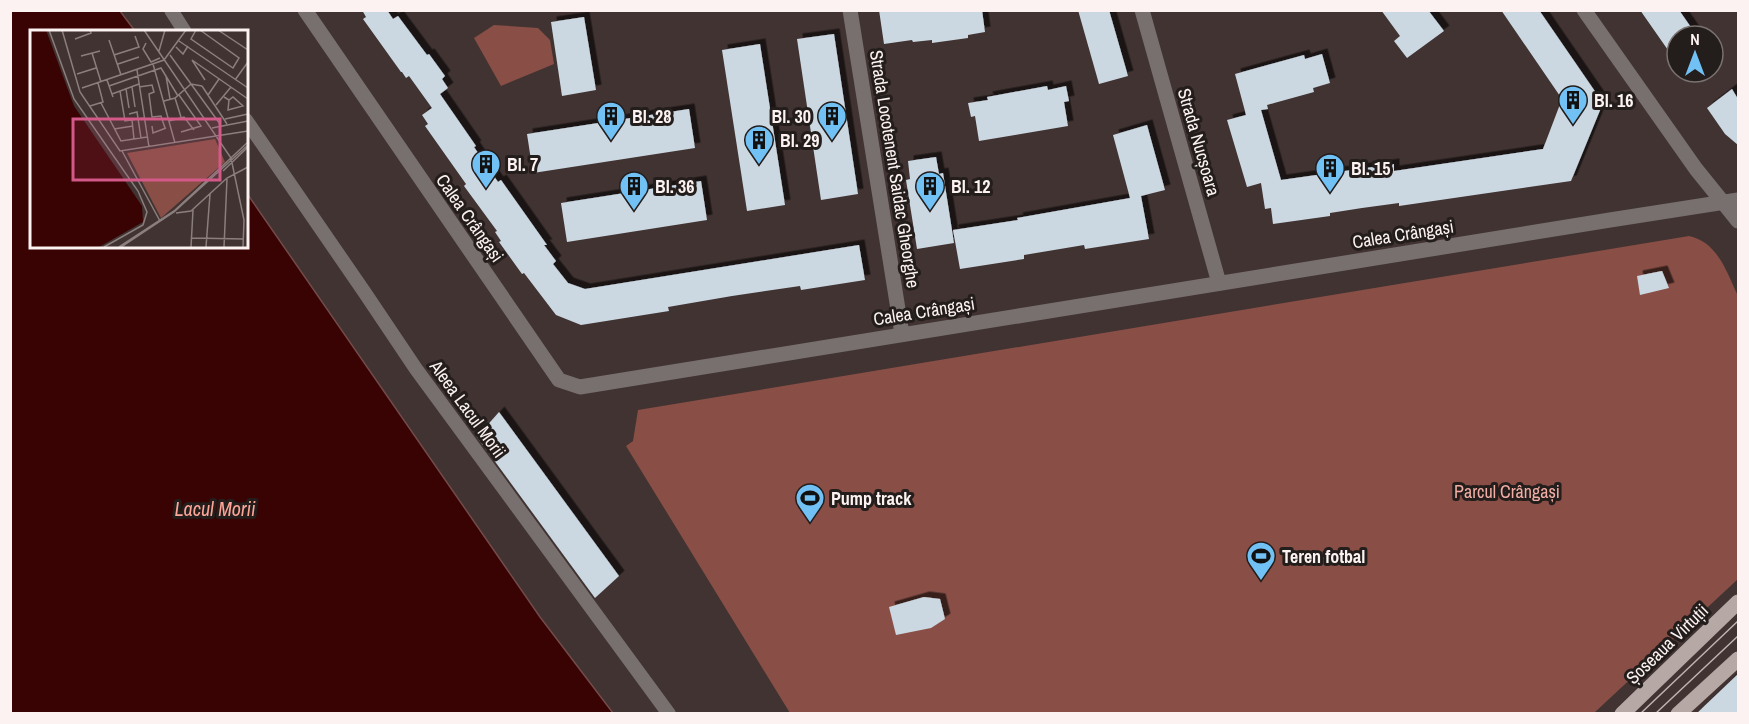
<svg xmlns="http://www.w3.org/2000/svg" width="1749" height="724" font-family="'Archivo Narrow',sans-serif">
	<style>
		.green { fill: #894f46 }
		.water { fill: #380302; stroke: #724b4a; stroke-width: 1.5 }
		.building { fill: #cbd8e2; filter: url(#shadow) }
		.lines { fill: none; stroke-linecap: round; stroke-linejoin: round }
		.pedestrian { stroke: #77706f; stroke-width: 14 }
		.minor { stroke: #77706f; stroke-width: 15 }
		.tertiary { stroke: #77706f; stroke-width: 15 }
		.primary { stroke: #b6a8a5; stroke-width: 15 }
		.tram { stroke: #beb3b2; stroke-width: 1.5 }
		.labels { text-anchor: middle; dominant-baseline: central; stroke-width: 6; stroke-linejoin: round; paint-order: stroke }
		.poi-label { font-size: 18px; font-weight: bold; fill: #fbf2f1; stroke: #231d1c; text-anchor: start }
		.street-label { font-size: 18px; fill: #fbf2f1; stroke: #231d1c }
		.park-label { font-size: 18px; fill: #f2aea4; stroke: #231d1c }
		.water-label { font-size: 20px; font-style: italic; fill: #fda597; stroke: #231d1c }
		.inset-road { fill: none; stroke: #8b7f7e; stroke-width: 1.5 }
		.view { fill: #d35988; fill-opacity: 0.15; stroke: #d35988; stroke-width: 3 }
		.inset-edge { fill: none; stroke: #fbf2f1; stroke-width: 3 }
	</style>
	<defs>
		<filter id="shadow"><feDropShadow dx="5.5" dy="-5.5" stdDeviation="0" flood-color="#0009"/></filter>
	</defs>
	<rect width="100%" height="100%" fill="#413331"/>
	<g class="green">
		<path d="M494,25L538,28L550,40L554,64L501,86L474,38Z"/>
		<path d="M1689,236C1718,242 1727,273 1738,296V579L1594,713H790L626,446L633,441L638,410Z"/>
	</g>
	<path class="water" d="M10,11H120L135,31L32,32V246H246V192L540,617L613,713H11Z"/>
	<g class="building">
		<path d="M362,10H387L393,19L398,16L427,55L429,54L445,76L442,79L448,88L440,94L476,146L474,147L498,182L501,180L547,245H544L556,261L553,264L568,283L585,289L859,245L865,280L801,290L800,286L732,296L668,307L669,311L581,325L556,315L524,273L522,274L499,242L501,241L495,232L497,231L464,186L466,184L425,126L428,124L422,115L432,108L409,76L406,78L402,72H401L363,19L366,17Z"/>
		<path d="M879,10H982L985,32L968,35V38L932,43V40L913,42L912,40L884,44Z"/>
		<path d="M1078,10H1109L1128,76L1099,84Z"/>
		<path d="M1381,10H1428L1444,31L1407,58L1394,41L1400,36Z"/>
		<path d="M1501,10H1539L1603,103L1571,181L1399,206V203L1362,208L1330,213V216L1273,224L1271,208L1265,209L1261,183L1247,187L1227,120L1246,115L1235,74L1304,55L1305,59L1322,54L1330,83L1313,88L1314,92L1267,105L1268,109L1261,110L1281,180L1394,164V171L1543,149L1562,99Z"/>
		<path d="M1640,10H1679L1697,36H1677V63Z"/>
		<path d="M584,17L596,90L562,96L551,22Z"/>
		<path d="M834,34L858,194L821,200L797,39Z"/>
		<path d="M760,44L785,205L747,211L722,50Z"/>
		<path d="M1047,86L1048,90L1066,86L1069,101L1064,102L1068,126L979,141L975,116L971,117L968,103L988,100L987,97Z"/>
		<path d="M1732,89L1738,99V145L1725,134L1707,108Z"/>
		<path d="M689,109L695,148L533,173L527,134Z"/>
		<path d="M1147,125L1165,190L1141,196L1149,239L1085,249L1084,245L1024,255V259L960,269L953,230L1018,220L1017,218L1130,198L1113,135Z"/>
		<path d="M936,157L939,174L943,173L954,243L917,249L906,180L910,179L908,161Z"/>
		<path d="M701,181L707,220L567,242L561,203Z"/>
		<path d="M1662,271L1669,288L1640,295L1637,276Z"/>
		<path d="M499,412L619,576L595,598L477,437Z"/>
		<path d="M924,597L940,599L945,619L931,628L896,635L889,607Z"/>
		<path d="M1738,674V714H1696Z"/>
	</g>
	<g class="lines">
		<g class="pedestrian">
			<path d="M171,10L185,32"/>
			<path d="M246,120L365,293L416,369L669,714"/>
		</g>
		<g class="minor">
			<path d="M850,10L902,334"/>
			<path d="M1142,10L1219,283"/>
		</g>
		<g class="tertiary">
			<path d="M305,10L559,380L580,387L1610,220L1738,200"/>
			<path d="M1584,10L1696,169L1738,221"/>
		</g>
		<g class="primary">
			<path d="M1622,714L1738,602"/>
			<path d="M1678,714L1738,659"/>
		</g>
		<g class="tram">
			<path d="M1640,714L1738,621"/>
			<path d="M1655,714L1738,636"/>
		</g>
	</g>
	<defs>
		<g id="building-pin" transform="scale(1.5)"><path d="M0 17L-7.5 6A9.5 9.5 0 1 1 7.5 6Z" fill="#72c1f5" stroke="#231d1c"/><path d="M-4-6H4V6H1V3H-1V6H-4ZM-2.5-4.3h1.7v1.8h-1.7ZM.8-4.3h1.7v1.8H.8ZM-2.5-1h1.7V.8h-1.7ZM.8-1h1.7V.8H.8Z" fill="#111"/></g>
		<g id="stadium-pin" transform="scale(1.5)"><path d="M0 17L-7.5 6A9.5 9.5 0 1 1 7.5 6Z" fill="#72c1f5" stroke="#231d1c"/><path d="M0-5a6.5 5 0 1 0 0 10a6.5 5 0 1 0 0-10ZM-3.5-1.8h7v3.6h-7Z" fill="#111"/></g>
	</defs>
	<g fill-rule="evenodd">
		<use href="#building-pin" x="1573" y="100"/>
		<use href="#building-pin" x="611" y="116"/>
		<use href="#building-pin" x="832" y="116"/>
		<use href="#building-pin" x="759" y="140"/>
		<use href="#building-pin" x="486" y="164"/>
		<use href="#building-pin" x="1330" y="168"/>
		<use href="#building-pin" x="634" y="186"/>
		<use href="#building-pin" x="930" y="186"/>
		<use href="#stadium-pin" x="810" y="498"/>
		<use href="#stadium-pin" x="1261" y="556"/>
	</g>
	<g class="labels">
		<g class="poi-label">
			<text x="1594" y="100">Bl. 16</text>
			<text x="632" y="116">Bl. 28</text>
			<text x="811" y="116" text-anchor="end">Bl. 30</text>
			<text x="780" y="140">Bl. 29</text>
			<text x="507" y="164">Bl. 7</text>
			<text x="1351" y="168">Bl. 15</text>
			<text x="655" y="186">Bl. 36</text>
			<text x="951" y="186">Bl. 12</text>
			<text x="831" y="498">Pump track</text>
			<text x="1282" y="556">Teren fotbal</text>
		</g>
		<g class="street-label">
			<text transform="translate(1199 142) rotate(74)">Strada Nucșoara</text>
			<text transform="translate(895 169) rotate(81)">Strada Locotenent Saidac Gheorghe</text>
			<text transform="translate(470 218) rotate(55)">Calea Crângași</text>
			<text transform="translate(1403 234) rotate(-9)">Calea Crângași</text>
			<text transform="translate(924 311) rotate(-9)">Calea Crângași</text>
			<text transform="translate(468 409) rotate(54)">Aleea Lacul Morii</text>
			<text transform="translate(1667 644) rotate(-44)">Șoseaua Virtuții</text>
		</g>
		<g class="park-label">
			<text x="1507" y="491">Parcul Crângași</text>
		</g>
		<g class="water-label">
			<text x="215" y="508">Lacul Morii</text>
		</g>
	</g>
	<g transform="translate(30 30)">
		<rect width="218" height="218" fill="#413331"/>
		<path d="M185,109L195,132L131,188L97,123Z" fill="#894f46"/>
		<path d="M0,0H16L44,76L112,176L113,192L69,217H0Z" fill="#380302"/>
		<path class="inset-road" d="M19,0L44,69L108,161L117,182L113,195L74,217M32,0L50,62L90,121L218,101M114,0L201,128L214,190L213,217M166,0L161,9L203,38L209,28L170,0M188,0L218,20M45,9L61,3L60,0M79,10L91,45M149,11L218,58M116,13L113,19L121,32L130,28M146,17L153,24L158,16M129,21L135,0M62,23L71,52M84,25L109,17L105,6M140,25L190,94M51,26L70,21M88,34L109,27M123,34L145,113M107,40L119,117M47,44L66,38M136,46L140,69M77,50L83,67M175,50L162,30L218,69M205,50L218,32M79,56L131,38L148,66M172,56L197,94M102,57L105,77M109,57L122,55L124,62L119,64L122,87L131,86L135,98M52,58L134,30L156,0M96,59L99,78M90,61L95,91L114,88M82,64L109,54M149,65L171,96L151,102M178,65L189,49M194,67L199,70L203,67L213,76L198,80L199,70M145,68L151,87M134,71L145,68L161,54L172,56M71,73L91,111L117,107M186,75L201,57M60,76L73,72L68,53M99,84L107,82L111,108M195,89L218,84M102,90L104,109M139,91L154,87L164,100M122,96L123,103L136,98M182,98L218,91M84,99L103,96M92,121L130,191M193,141L218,117M146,183L161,181L197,148L218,137M162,208L214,209M89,217L144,181L218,112M91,217L144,182L218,115M161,217L163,180M176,217L180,164M194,217L197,149"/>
		<path class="view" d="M43,89H190V150H43Z"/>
		<rect width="218" height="218" class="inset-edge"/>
	</g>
	<rect width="1749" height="724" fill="none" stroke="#fbf2f1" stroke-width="24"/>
	<g transform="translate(1695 54)"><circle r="28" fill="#231d1c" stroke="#797271" stroke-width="1.5"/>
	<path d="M0-4.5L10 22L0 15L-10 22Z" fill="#72c1f5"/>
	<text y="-9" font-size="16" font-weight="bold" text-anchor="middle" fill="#fbf2f1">N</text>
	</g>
</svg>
